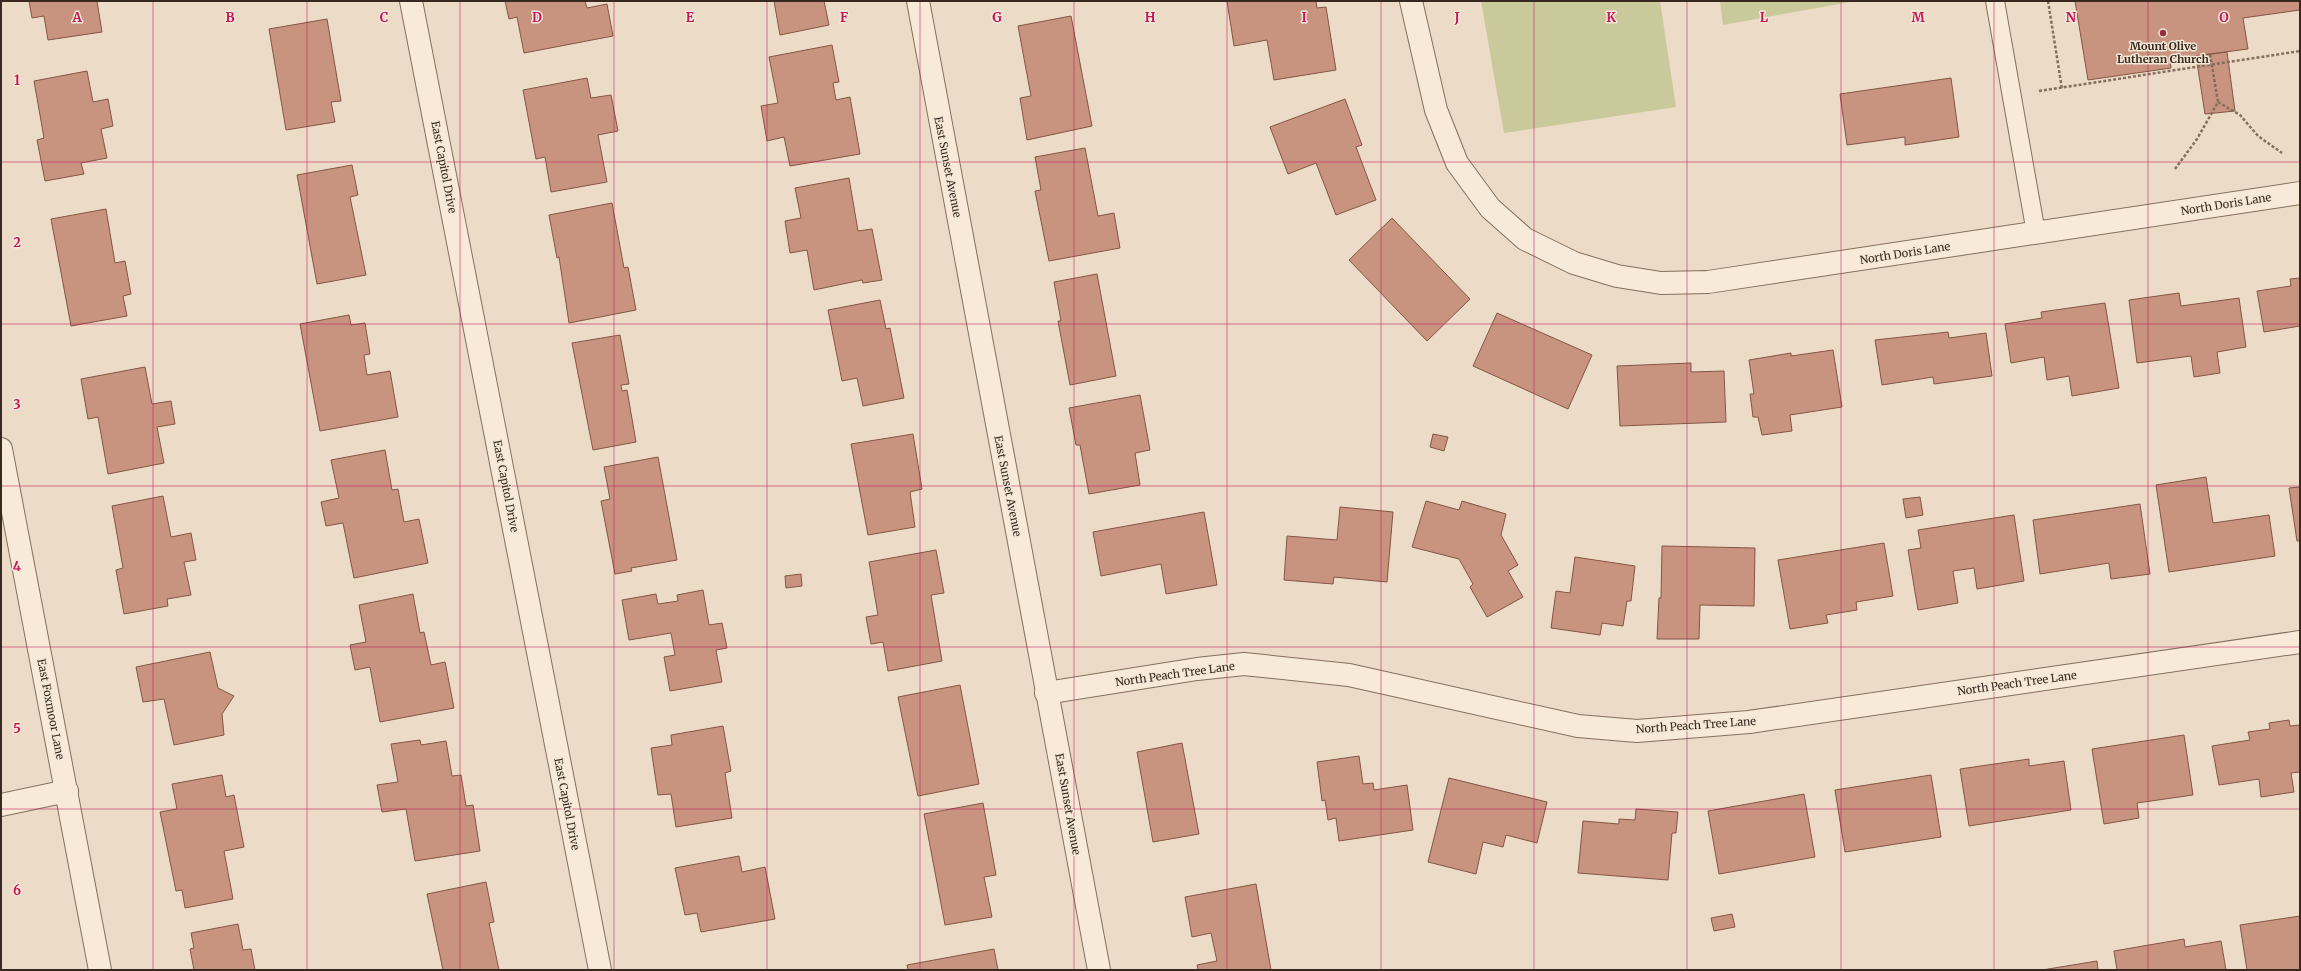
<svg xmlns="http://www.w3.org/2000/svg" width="2301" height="971" font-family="Merriweather,serif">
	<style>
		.green { fill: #c9c99b }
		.building { fill: #c8947f; stroke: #845544 }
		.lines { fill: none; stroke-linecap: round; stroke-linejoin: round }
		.service-casing { stroke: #866e5d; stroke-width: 20 }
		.minor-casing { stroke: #866e5d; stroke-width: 24 }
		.tertiary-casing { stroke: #866e5d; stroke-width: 24 }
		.path { stroke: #866e5d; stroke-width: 2.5; stroke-dasharray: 3 2; stroke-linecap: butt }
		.service { stroke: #f7ead9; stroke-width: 18 }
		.minor { stroke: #f7ead9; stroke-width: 22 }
		.tertiary { stroke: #f7ead9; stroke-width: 22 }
		.grid { fill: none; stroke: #c2185b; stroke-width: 1; stroke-opacity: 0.55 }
		.poi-dot { fill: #92313e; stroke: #f4e7d6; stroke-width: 1.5 }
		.labels { text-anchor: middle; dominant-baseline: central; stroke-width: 3; stroke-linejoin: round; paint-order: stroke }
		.poi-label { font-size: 11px; font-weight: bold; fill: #372820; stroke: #f4e7d6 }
		.street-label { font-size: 11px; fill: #372820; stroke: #f4e7d6 }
		.grid-label { font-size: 13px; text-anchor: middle; font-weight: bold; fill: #c2185b; stroke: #f4e7d6; stroke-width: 3; stroke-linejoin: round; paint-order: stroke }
	</style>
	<rect width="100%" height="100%" fill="#ecdcc7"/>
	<g class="green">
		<path d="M1481,1H1660L1676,107L1504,133Z"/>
		<path d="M1720,1H1856L1723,25Z"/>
	</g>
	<g class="building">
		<path d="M29,1H97L102,32L48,40L44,16L32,18Z"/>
		<path d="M505,1H585L587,8L607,4L613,36L524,53L517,17L509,19Z"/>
		<path d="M774,1H824L829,25L780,35Z"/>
		<path d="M1227,1H1316L1317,8L1326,7L1336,70L1274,80L1267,40L1234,46Z"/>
		<path d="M2075,1H2300V10L2243,18L2248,49L2170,59L2171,68L2088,80Z"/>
		<path d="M1071,16L1092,126L1027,140L1020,98L1031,96L1018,26Z"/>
		<path d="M327,19L341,101L331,102L335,122L286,130L269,29Z"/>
		<path d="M832,45L839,82L833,83L836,100L850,97L860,154L790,166L784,137L767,141L761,106L778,103L769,57Z"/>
		<path d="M2227,52L2235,111L2205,114L2196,56Z"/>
		<path d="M87,71L93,102L108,99L113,126L101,129L107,158L81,163L84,174L45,181L37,140L44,138L34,81Z"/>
		<path d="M587,78L591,98L611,95L618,131L598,135L607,182L551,192L545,157L536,159L523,90Z"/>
		<path d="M1951,78L1959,137L1905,145V137L1847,145L1840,94Z"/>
		<path d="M1345,99L1362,145L1356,147L1376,200L1336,215L1316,163L1288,174L1270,127Z"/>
		<path d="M1085,148L1098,216L1114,213L1120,248L1049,261L1035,191L1041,190L1035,157Z"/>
		<path d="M352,165L358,195L350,197L366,275L317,284L297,175Z"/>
		<path d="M849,178L858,231L872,229L882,280L863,283L862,280L814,290L807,250L790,253L785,221L801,218L795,188Z"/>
		<path d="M612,203L624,268L628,267L636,310L569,323L559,257L557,258L549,215Z"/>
		<path d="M106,209L115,263L125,261L131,294L123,296L127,316L71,326L51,219Z"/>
		<path d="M1392,218L1470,299L1427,341L1349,260Z"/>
		<path d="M1097,274L1116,376L1070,385L1058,321H1061L1054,282Z"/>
		<path d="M2300,278V326L2264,332L2257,291L2291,286L2290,279Z"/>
		<path d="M2179,293L2181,306L2239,298L2246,347L2217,352L2220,373L2194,377L2191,356L2137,363L2129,300Z"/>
		<path d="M880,300L886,329L890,328L904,398L863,406L857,378L842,381L828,310Z"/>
		<path d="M2105,303L2119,388L2072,396L2069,376L2047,380L2044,357L2011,363L2005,324L2042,318L2041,312Z"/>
		<path d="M1497,313L1592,355L1568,409L1473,366Z"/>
		<path d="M349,315L351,325L365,323L370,354L364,355L367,375L390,371L398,417L320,431L300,324Z"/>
		<path d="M1948,332L1949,338L1986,333L1992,376L1934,384L1933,377L1882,385L1875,340Z"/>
		<path d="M620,335L629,384L621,385L622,391L627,390L636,442L593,450L572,343Z"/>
		<path d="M1833,350L1842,407L1790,415L1792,431L1762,435L1758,417H1753L1750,394H1754L1749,360L1791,353V356Z"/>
		<path d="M1691,363V372L1724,371L1726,422L1620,426L1617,366Z"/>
		<path d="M145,367L152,404L171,401L175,424L157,427L164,463L108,474L98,417L88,419L81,379Z"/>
		<path d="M1140,395L1150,450L1135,453L1140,485L1089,494L1080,445H1076L1069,408Z"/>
		<path d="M913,434L922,489L910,492L915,527L868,535L851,444Z"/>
		<path d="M1433,434L1448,437L1444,451L1430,447Z"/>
		<path d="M385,450L392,490L398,489L404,522L419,519L428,563L354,578L343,523L326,526L321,502L339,498L331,460Z"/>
		<path d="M658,457L677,560L631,568L632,571L615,574L601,501L610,499L604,467Z"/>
		<path d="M2206,477L2213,523L2269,515L2275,556L2169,572L2156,485Z"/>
		<path d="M2300,487V541H2297L2289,488Z"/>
		<path d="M163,496L171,537L191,533L196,560L184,562L191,595L167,599L168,606L124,614L116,570L123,568L112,506Z"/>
		<path d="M1920,497L1923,515L1906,518L1903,499Z"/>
		<path d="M1426,501L1459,510L1462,501L1506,514L1501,535L1518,565L1508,571L1523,597L1487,617L1470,587L1473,584L1459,559L1412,547Z"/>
		<path d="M2140,504L2150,574L2111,579L2109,563L2040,574L2033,520Z"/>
		<path d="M1340,507L1393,512L1387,582L1334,577L1333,584L1284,580L1287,536L1337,540Z"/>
		<path d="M1204,512L1217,585L1166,594L1161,564L1101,576L1093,532Z"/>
		<path d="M2014,515L2024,581L1977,589L1974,568L1953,571L1958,603L1918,610L1908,550L1921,548L1918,530Z"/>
		<path d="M1884,543L1893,596L1856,602L1857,610L1826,615L1828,623L1790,629L1778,560Z"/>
		<path d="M1662,546L1755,548L1754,606L1700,605L1699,639H1657L1659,598H1661Z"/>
		<path d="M936,550L944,593L931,595L942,661L888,671L883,642L871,644L866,617L878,615L869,562Z"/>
		<path d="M1575,557L1635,566L1631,601H1627L1623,626L1602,623L1600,635L1551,628L1556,591L1570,593Z"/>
		<path d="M801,574L802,586L786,588L785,576Z"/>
		<path d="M703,590L709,625L722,623L727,648L716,650L722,682L670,691L664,657L675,655L671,633L629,640L622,600L656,594L658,604L678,601L677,595Z"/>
		<path d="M413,594L420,633L424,632L431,665L445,662L454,708L380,722L370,667L355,670L350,645L366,642L359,605Z"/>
		<path d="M210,652L218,688L234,696L222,714L224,735L174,745L164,699L143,702L136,667Z"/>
		<path d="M960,685L979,784L918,796L898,697Z"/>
		<path d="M2289,720L2290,726L2300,725V772L2291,773L2294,792L2261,797L2259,779L2219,785L2212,746L2250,740L2248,732L2270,729L2269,723Z"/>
		<path d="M723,726L731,771L725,773L732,818L676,827L671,794L658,795L651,748L672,745L671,735Z"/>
		<path d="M2184,735L2193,795L2137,803L2139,818L2104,824L2092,749Z"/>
		<path d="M420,740L421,745L446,741L452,776L461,775L466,806L473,805L480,851L415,861L406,809L382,812L377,785L398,782L391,744Z"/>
		<path d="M1182,743L1199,834L1153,842L1137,752Z"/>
		<path d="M1359,756L1363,784L1373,783L1374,790L1407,785L1413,830L1339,841L1336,818L1328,820L1325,800L1322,801L1317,762Z"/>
		<path d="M2029,759V766L2064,761L2071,810L1969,826L1960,769Z"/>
		<path d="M222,775L226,797L234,795L244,847L224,851L233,899L185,908L182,890L176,891L160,812L177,809L172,784Z"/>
		<path d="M1931,775L1941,837L1845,852L1835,790Z"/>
		<path d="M1449,778L1547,802L1537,843L1506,835L1503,847L1483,842L1476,874L1428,862Z"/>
		<path d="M1804,794L1815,857L1719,874L1708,811Z"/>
		<path d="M983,803L996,875L984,877L992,917L945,925L924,814Z"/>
		<path d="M1636,809L1678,812L1676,833H1672L1668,880L1578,873L1583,821L1619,824V819L1635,820Z"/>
		<path d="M739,856L742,872L765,867L775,919L701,932L697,913L685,915L675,868Z"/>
		<path d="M486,882L494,922L489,923L499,970H443L427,894Z"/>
		<path d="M1256,884L1271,970H1198L1197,965L1217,961L1211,933L1192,937L1185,897Z"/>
		<path d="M1732,914L1735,927L1714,931L1711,918Z"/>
		<path d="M2300,916V970H2247L2240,925Z"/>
		<path d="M238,924L243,950L251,949L255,970H194L190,949L194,948L191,933Z"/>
		<path d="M2184,939L2185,947L2221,941L2226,970H2117L2114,951Z"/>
		<path d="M994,949L998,970H908L907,965Z"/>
		<path d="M2097,961L2098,970H2042Z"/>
	</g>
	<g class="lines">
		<g class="service-casing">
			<path id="service" d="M1995,1L2036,233"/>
		</g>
		<g class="minor-casing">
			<g id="minor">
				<path d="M918,1L1099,970"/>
				<path d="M1411,1L1436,110L1457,163L1490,208L1525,239L1574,263L1617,276L1661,283L1708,282L2300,193"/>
				<path d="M1,449L100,970"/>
				<path d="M1046,693L1197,669L1244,664L1349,675L1578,726L1637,731L1749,722L2300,642"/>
				<path d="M1,805L67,791"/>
			</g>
		</g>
		<g class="tertiary-casing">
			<path id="tertiary" d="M411,1L600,970"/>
		</g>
		<g class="path">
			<path d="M2048,1L2062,89"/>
			<path d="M2039,91L2300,51"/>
			<path d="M2218,102L2240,115L2258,136L2282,153"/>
			<path d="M2175,169L2197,139L2218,102L2210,54"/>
		</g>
		<use href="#service" class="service"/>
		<use href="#minor" class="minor"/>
		<use href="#tertiary" class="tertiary"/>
	</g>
	<path class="grid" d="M153,1V970M307,1V970M460,1V970M614,1V970M767,1V970M920,1V970M1074,1V970M1227,1V970M1381,1V970M1534,1V970M1687,1V970M1841,1V970M1994,1V970M2148,1V970M1,162H2300M1,324H2300M1,486H2300M1,647H2300M1,809H2300"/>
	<circle class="poi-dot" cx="2163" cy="33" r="4"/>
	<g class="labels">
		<g class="poi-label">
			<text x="2163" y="46">Mount Olive<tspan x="2163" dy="13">Lutheran Church</tspan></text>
		</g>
		<g class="street-label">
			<text transform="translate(444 167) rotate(79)">East Capitol Drive</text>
			<text transform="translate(948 167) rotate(79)">East Sunset Avenue</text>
			<text transform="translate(2226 204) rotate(-9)">North Doris Lane</text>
			<text transform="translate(1905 253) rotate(-9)">North Doris Lane</text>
			<text transform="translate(506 486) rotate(79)">East Capitol Drive</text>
			<text transform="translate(1008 486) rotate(79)">East Sunset Avenue</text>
			<text transform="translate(1175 674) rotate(-8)">North Peach Tree Lane</text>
			<text transform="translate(2017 683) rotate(-8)">North Peach Tree Lane</text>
			<text transform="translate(51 709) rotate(79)">East Foxmoor Lane</text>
			<text transform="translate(1696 725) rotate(-4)">North Peach Tree Lane</text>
			<text transform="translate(567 804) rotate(79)">East Capitol Drive</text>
			<text transform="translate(1068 804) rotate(80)">East Sunset Avenue</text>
		</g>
	</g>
	<g class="grid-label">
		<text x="77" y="22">A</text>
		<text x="230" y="22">B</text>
		<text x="384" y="22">C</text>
		<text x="537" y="22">D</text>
		<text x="690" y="22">E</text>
		<text x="844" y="22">F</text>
		<text x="997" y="22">G</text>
		<text x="1150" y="22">H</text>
		<text x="1304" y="22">I</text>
		<text x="1457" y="22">J</text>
		<text x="1611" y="22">K</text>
		<text x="1764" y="22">L</text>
		<text x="1918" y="22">M</text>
		<text x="2071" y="22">N</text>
		<text x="2224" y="22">O</text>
		<text x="17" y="85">1</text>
		<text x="17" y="247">2</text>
		<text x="17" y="409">3</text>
		<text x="17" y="571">4</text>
		<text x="17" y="733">5</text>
		<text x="17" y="895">6</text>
	</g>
	<rect width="2301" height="971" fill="none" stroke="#372820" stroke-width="4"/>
</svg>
